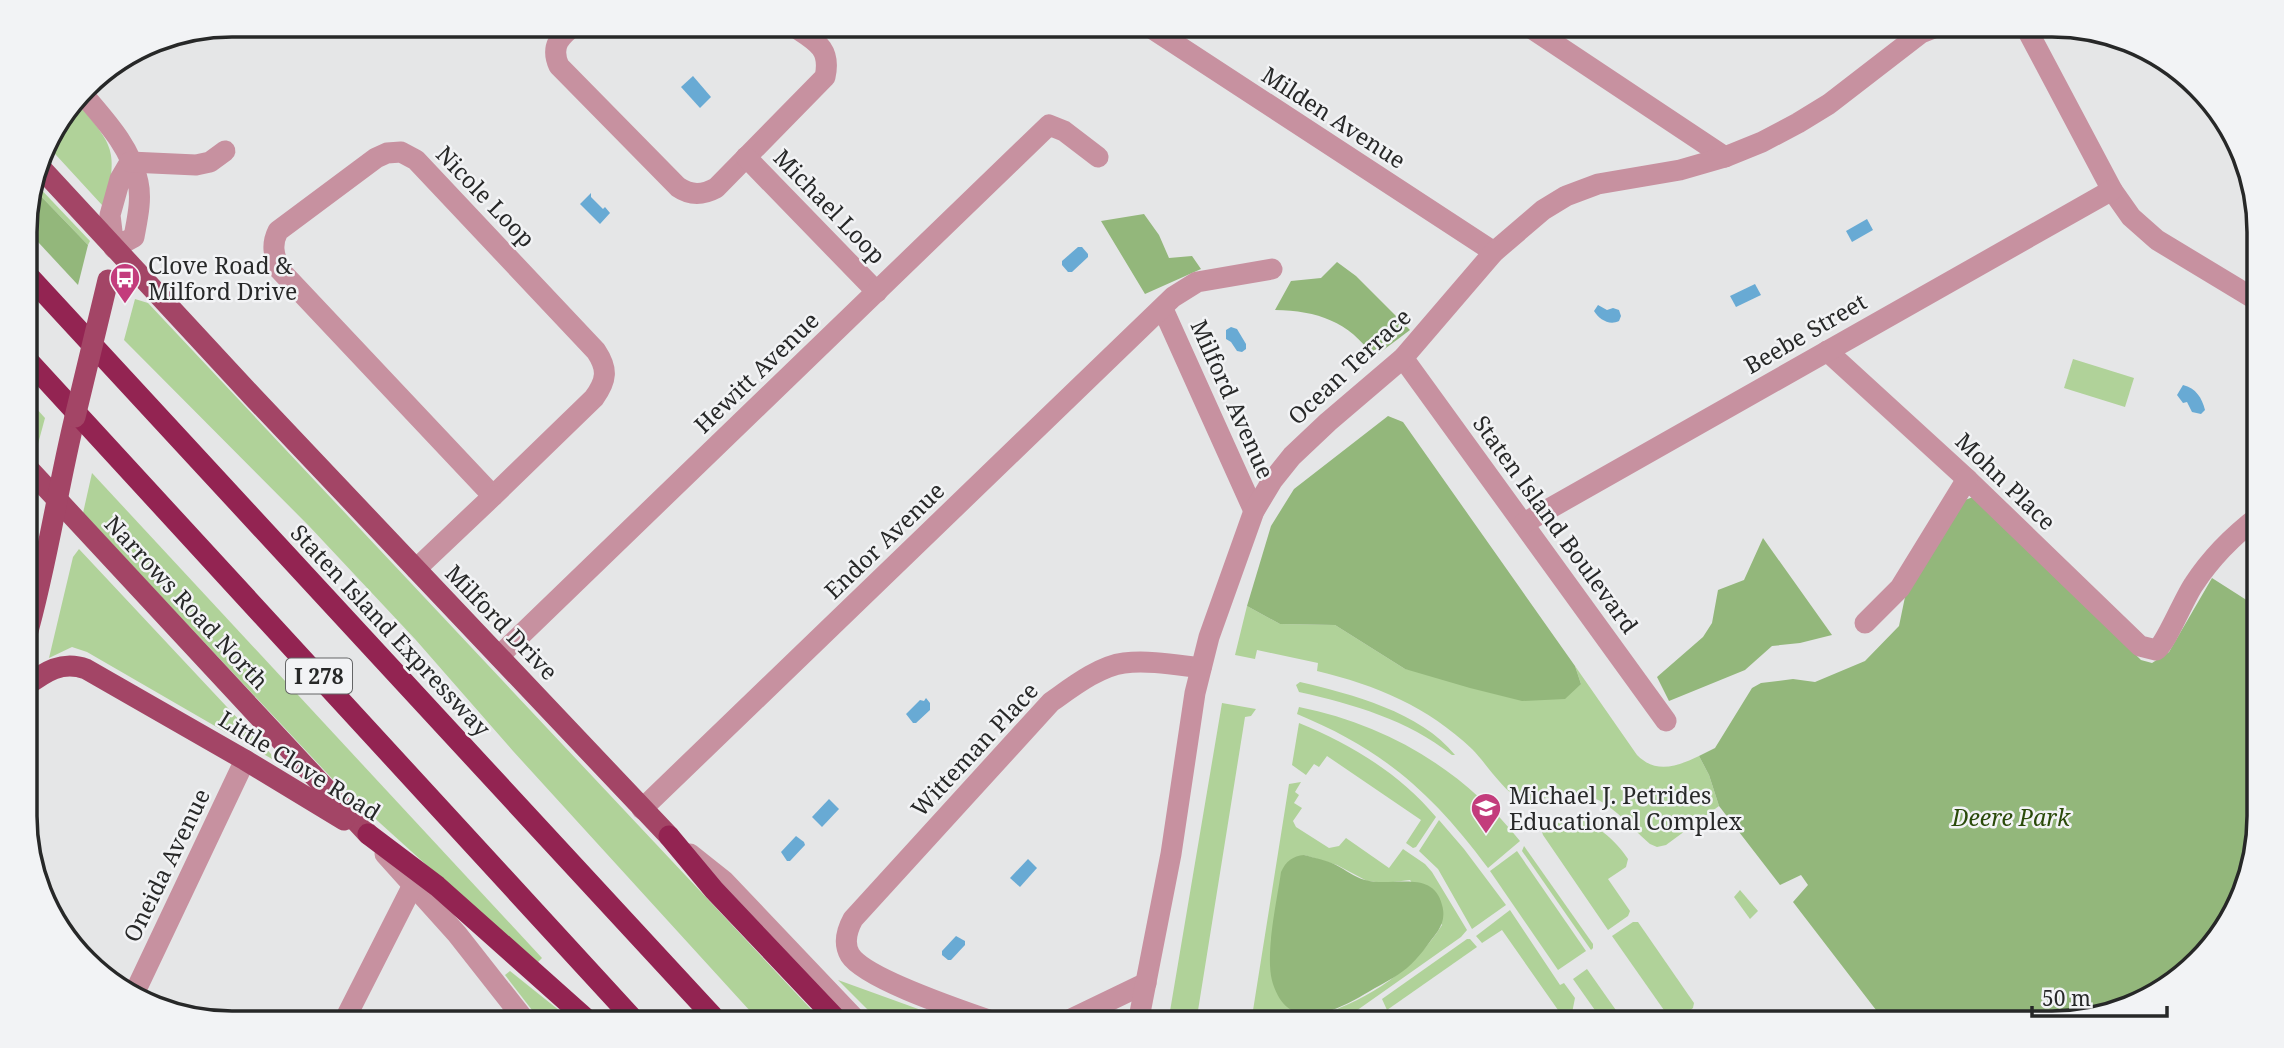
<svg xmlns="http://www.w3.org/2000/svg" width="2284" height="1048" font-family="'Noto Serif',serif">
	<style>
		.green { fill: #b0d299; fill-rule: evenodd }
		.forest { fill: #93b77b }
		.water { fill: #68aad4 }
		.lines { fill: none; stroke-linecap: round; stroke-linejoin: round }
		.minor { stroke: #c791a0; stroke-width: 21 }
		.major { stroke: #a34566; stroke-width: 21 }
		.highway { stroke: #932452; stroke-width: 21 }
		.major-bridge { stroke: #a34566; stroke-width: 21 }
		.labels { text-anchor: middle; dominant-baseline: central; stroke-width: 5; stroke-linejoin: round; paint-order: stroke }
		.shield { fill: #f2f3f5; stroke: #646566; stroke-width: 2 }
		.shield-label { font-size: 21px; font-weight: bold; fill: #272828 }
		.street-label { font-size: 23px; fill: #272828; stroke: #f2f3f5 }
		.poi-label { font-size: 23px; fill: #272828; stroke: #f2f3f5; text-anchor: start }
		.park-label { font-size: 23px; font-style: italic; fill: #2a4a0a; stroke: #f2f3f5 }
		.rim { fill: none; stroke: #272828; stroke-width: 3.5 }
	</style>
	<rect width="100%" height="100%" fill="#e5e6e7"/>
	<g class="green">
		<path d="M76,100C111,145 119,146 106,204L102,205L45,143Z"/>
		<path d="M34,182L90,241L88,245L33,188Z"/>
		<path d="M135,299L148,303L824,1023H761L513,751L415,639L309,526L124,340Z"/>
		<path d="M2073,359L2134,378L2125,407L2064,388Z"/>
		<path d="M25,396L45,418L35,455L25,449Z"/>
		<path d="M92,473L542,958L536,964L339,786L83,513Z"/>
		<path d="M79,549L271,754L272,759L87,652L72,647L49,658L73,557Z"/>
		<path d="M1247,606L1280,624L1335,625L1405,669L1581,684L1575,666L1637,755C1656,774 1676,767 1699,756L1709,775L1719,806L1666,845L1657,847L1650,844C1624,822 1601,787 1561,794C1547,796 1535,805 1520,799C1503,791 1486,763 1472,749C1428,707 1376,685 1317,671L1318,663L1257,650L1255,659L1235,655Z"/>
		<path d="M1300,682C1351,694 1421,712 1455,755H1452C1408,720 1353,704 1299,692L1296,685Z"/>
		<path d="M1222,703L1256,709L1251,716L1245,717L1196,1023H1168Z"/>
		<path d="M1299,707C1388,725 1463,770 1520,841L1488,868C1432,793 1384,750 1297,714Z"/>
		<path d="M1299,723C1351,744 1400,774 1436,817L1416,847L1413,848L1406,843L1421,820L1327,756L1319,767L1314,764L1306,775L1292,765Z"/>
		<path d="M1301,782L1295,792L1299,795L1294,803L1302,808L1293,821L1296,827L1329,848L1339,846L1346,838L1389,868L1403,849L1425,864L1432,872L1467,930L1461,937L1339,1023H1251L1289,784ZM1304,855L1337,865L1367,881L1385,883L1410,880L1442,925C1415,968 1369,1000 1322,1014Z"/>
		<path d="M1568,818C1590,817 1617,841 1628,859L1626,867L1608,879L1630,911L1628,916L1608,930L1543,835L1542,832L1553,822Z"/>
		<path d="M1439,820L1464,849L1506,905L1472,929L1438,869L1419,851Z"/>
		<path d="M1524,846L1593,944V948L1591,950L1522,851Z"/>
		<path d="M1517,851L1586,951L1558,970L1490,871Z"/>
		<path d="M1740,890L1758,911L1750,919L1734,897Z"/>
		<path d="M1510,910L1560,985L1564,983L1575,998L1570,1023H1561L1565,1020L1502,930L1482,943L1476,936Z"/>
		<path d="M1633,922H1638L1694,1003L1693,1008L1673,1023L1612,936Z"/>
		<path d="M1467,939H1470L1477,947L1387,1010L1382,999Z"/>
		<path d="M1587,969L1625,1023H1604L1573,979Z"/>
		<path d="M510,971L575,1023H542L505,975Z"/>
		<path d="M838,980L957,1023H881Z"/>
	</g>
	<g class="forest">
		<path d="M33,188L88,245L78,285L25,228V218Z"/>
		<path d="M1144,214L1159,235L1169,258L1192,256L1201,269L1145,294L1101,221Z"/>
		<path d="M1337,262L1356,276L1410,330L1374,357C1348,321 1318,311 1275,310L1291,281L1321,278Z"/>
		<path d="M1388,416L1403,422L1575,666L1581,684L1565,699L1522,701L1470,688L1405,669L1335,625L1280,624L1247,606L1271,526L1294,489Z"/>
		<path d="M1973,497L2141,660L2152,663L2169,652L2212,578L2259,608V817L2244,896L2168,988L2065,1023H1886L1793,902L1808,885L1801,875L1780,885L1719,806L1709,775L1699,756L1715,748L1752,688L1761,683L1793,679L1815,682L1865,661L1899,626L1905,597L1965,500Z"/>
		<path d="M1763,538L1832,635L1800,643L1772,646L1745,670L1669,701L1657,677L1703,637L1712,623L1718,590L1744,580Z"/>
		<path d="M1304,855C1315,858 1326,860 1336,865C1346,870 1354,877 1365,880C1391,888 1433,868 1442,905C1445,915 1443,923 1438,931C1428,944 1419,958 1407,968C1396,977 1382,984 1370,991C1338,1010 1290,1036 1273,984C1264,957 1277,901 1281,872C1286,861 1293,856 1304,855Z"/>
	</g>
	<g class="water">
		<path d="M693,76L711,97L700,108L681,87Z"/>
		<path d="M591,193V197L603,209L605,207L610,213L600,224L580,204Z"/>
		<path d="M1867,219L1873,230L1852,242L1846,231Z"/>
		<path d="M1078,247H1082L1088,254V257L1072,272H1068L1062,265V261Z"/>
		<path d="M1755,284L1761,295L1736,307L1730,296Z"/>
		<path d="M1598,305L1607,310L1613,308L1619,310L1621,316L1619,321C1609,326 1599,319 1594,311Z"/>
		<path d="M1231,327L1237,329L1246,344V349L1242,352L1237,351L1231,342L1226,339V330Z"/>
		<path d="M2183,385C2196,388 2202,398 2205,410L2201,414L2192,412L2187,402L2183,403L2177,395Z"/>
		<path d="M926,698L930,703V710L916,723H913L906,714L920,700L924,701Z"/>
		<path d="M829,799L839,809L822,827L812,817Z"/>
		<path d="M796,836L804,842L805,845L790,861H787L781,852Z"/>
		<path d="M1028,859L1037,868L1020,887L1010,878Z"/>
		<path d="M956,936L965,941V945L951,960H948L942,955V951Z"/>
	</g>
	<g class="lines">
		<g class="minor">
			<path d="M576,24C560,36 550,46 559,66L678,187C691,196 703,195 716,188L825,77C832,46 813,40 790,24"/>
			<path d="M1145,24L1494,252"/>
			<path d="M1525,24L1725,157"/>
			<path d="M2024,24L2112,190L2131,217L2157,240L2258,301"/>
			<path d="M82,93C104,119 131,147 138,182C142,200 137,220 134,237L114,248L110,215L120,179L130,162"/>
			<path d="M401,152L416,160L596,351C608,369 607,380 594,398L493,496L279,269C274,254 271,245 278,231L376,158L387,153Z"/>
			<path d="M746,157L877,292"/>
			<path d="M130,162L196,165L210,162L225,151"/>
			<path d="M1163,309L1254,511"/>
			<path d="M1827,351L1967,479L2140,646L2156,650C2166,644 2184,598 2194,584C2211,558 2234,535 2259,516"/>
			<path d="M1403,358L1666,721"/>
			<path d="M1524,523L2112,190"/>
			<path d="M416,569L493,496"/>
			<path d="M1865,623L1900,588L1967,479"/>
			<path d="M499,656L1049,125L1064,131L1098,157"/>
			<path d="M642,809L1173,297L1197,282L1272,269"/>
			<path d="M385,854L457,934L527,1023"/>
			<path d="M690,854L724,881L859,1023"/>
			<path d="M134,994L245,760"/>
			<path d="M343,1023L413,885"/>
			<path d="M997,1023C966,1012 866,980 850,955C843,943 847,930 853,919L1051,702C1071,688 1099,666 1124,663C1149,660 1176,665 1201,668"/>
			<path d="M1063,1023L1146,983"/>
			<path d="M1138,1023L1171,854L1195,693L1209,637L1254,511L1272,481L1292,456L1328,422L1403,358L1494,252L1543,210L1566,196L1598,184L1680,170L1725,157L1762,142L1798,123L1829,104L1921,33L1944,24"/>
		</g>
		<g class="major">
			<path d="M39,166L254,398L669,836"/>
			<path d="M26,466L368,834"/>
			<path d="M26,638C47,565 57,491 75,417"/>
			<path d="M26,686C45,672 62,660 86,669L245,760L344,820"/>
		</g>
		<g class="highway">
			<path d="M25,272L719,1023"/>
			<path d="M25,357L637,1023"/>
			<path d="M368,834L437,886L591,1023"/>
			<path d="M669,836L714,890L840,1023"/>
		</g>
		<path class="major-bridge" d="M75,417L108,280"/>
	</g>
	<defs>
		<g id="bus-pin" transform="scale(1.575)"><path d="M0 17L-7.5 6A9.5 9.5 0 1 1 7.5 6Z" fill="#c33c7c" stroke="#f2f3f5"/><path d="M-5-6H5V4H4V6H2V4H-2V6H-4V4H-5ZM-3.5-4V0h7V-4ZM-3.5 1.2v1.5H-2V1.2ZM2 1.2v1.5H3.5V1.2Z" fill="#fff"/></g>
		<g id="school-pin" transform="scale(1.575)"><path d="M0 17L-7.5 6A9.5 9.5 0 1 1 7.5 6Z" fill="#c33c7c" stroke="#f2f3f5"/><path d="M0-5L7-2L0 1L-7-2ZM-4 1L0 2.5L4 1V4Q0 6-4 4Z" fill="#fff"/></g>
	</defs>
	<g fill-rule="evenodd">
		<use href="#bus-pin" x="125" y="278"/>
		<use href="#school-pin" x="1486" y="808"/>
	</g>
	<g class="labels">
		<rect class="shield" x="286" y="658.5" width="66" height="35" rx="5"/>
		<g class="shield-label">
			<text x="319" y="676">I 278</text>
		</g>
		<g class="street-label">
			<text transform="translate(1334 117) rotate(33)">Milden Avenue</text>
			<text transform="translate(486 196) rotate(46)">Nicole Loop</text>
			<text transform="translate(830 206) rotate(46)">Michael Loop</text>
			<text transform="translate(1805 333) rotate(-30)">Beebe Street</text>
			<text transform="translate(1349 366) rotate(-43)">Ocean Terrace</text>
			<text transform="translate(756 372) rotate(-44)">Hewitt Avenue</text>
			<text transform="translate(1233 399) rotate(66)">Milford Avenue</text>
			<text transform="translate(2006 481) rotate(44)">Mohn Place</text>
			<text transform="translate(1556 524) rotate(54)">Staten Island Boulevard</text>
			<text transform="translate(884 540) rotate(-44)">Endor Avenue</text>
			<text transform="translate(187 602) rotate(47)">Narrows Road North</text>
			<text transform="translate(502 622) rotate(46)">Milford Drive</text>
			<text transform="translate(391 630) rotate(47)">Staten Island Expressway</text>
			<text transform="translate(974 749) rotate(-47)">Witteman Place</text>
			<text transform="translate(300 765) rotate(32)">Little Clove Road</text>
			<text transform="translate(166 865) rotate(-64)">Oneida Avenue</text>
		</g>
		<g class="poi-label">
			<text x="148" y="265">Clove Road &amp;<tspan x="148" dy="26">Milford Drive</tspan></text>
			<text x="1509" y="795">Michael J. Petrides<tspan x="1509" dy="26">Educational Complex</tspan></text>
		</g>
		<g class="park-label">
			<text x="2011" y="817">Deere Park</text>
		</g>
	</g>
	<path d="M0 0H2284V1048H0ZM232 37H2052A195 195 0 0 1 2247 232V816A195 195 0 0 1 2052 1011H232A195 195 0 0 1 37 816V232A195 195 0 0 1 232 37Z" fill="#f2f3f5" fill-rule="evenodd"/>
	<path class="rim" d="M232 37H2052A195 195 0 0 1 2247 232V816A195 195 0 0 1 2052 1011H232A195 195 0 0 1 37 816V232A195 195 0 0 1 232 37Z"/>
	<path d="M2032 1006v10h135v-10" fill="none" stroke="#272828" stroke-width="3.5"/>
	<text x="2042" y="1006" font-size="21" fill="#272828" stroke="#f2f3f5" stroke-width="5" paint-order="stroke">50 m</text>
</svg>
